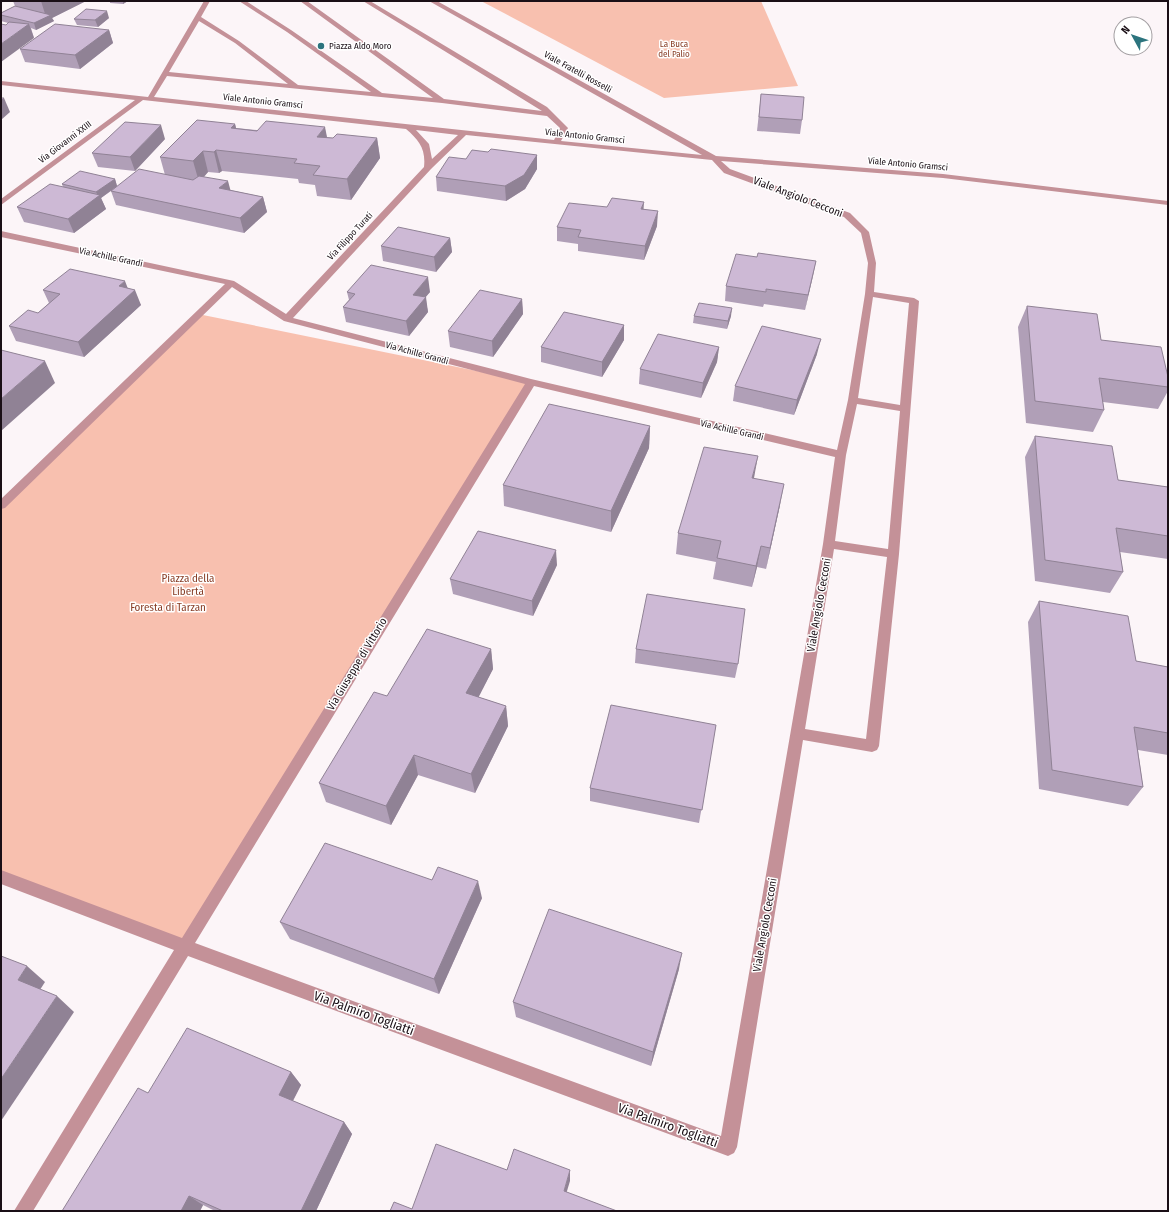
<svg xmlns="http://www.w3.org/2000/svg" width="1169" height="1212" font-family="'Fira Sans Condensed',sans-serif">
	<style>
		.green { fill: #f8c0af }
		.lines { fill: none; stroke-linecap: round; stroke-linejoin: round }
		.minor { fill: #c49198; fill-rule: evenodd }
		.wall { fill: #b09fb7 }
		.shaded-wall { fill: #908295 }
		.building { fill: #cdb9d5; stroke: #908295 }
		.poi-dot { fill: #2c747e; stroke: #fff; stroke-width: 1.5 }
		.labels { text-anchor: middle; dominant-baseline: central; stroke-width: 3; stroke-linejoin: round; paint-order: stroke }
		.far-park-label { font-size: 9px; fill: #883e27; stroke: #fff }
		.far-poi-label { font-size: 9px; fill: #1a0f16; stroke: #fff; text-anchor: start }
		.far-street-label { font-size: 9px; fill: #1a0f16; stroke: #fff }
		.street-label { font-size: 11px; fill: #1a0f16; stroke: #fff }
		.park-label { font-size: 11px; fill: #883e27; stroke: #fff }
		.near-street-label { font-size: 13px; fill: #1a0f16; stroke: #fff }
	</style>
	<rect width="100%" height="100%" fill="#fcf5f8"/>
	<g class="green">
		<path d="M481,1H761L798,86L664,98Z"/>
		<path d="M198,314L531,382L185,947L1,877V505Z"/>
	</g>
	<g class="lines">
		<path class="minor" d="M204,1H210L201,17L239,41L298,85L371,92L287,32L239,1H246L291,30L382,93L433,98L300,1H307L444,99L542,111L363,1H370L547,107L568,128L561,141L702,155L429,1H437L716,156L943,174L1168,201V205L943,178L721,161L730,169L850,213L869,232L876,263L874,292L914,298L919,301L899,554L879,746L877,750L872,752L803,740L737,1147L734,1153L728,1156L188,956L33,1211H14L174,950L1,884V870L182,938L525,384L284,321L232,287L5,508L1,509V499L225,284L1,237V231L234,281L286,314L424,167C426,149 419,140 406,129L143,100L1,205V199L135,100L1,85V81L148,97ZM199,21L235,43L288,84L169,72ZM167,76L442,103L547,116L560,128L554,140L154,97ZM416,130L458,135L432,159L429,144ZM466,135L712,160L724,173L844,217L861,233L868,263L865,294L848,400L837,450L531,379L293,318L431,169ZM873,297L909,303L900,405L858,398ZM534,386L835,457L823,544L721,1136L195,943ZM857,404L900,411L888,549L835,541L846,455ZM834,549L887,557L866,739L805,729Z"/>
	</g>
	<g class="wall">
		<path d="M13,1H86L52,18L54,21L36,30L31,28L34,38L6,25L8,23L1,21V13L15,6Z"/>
		<path d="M110,1H128L123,4L110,3Z"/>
		<path d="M109,18L98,27L77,25L74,19Z"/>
		<path d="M109,30L113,43L80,69L25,62L20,49Z"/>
		<path d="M761,94L802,120L800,134L757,131Z"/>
		<path d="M235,124L236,128L333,138H377L380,158L351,200L317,196L315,185L299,183L298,179L222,171L219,173L208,172L204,177L230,190L263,197L267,212L244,233L116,205L111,191L101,198L106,209L74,233L24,222L17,207L63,187L62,184L115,179L117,186L165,175L160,157Z"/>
		<path d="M165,139L135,171L98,167L92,153Z"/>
		<path d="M488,152L537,155V169L525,189L506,201L437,191L436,177L466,159Z"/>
		<path d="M607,207L644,209L657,226L644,260L578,251V244L557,241V227Z"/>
		<path d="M450,238L452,252L436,272L383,261L381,246Z"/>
		<path d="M757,257L816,261L805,310L764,304L763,307L725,301L726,286Z"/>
		<path d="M128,288L141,305L84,357L16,341L9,326L38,313L49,303L43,290Z"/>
		<path d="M347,292H430L425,297L428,312L409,336L346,322L343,307L349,300Z"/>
		<path d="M522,299L523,314L493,357L450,347L448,331Z"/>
		<path d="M1027,306L1101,340L1168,377V391L1158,409L1103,402L1104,410L1093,432L1026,423L1018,327Z"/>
		<path d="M694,316H731L727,329L693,323Z"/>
		<path d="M624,325V340L602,377L541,362V347Z"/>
		<path d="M719,347L717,362L701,398L639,384L640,369Z"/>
		<path d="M817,354L794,415L733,401L735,386Z"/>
		<path d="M650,426L649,448L611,532L504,506L503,485Z"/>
		<path d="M1035,436L1118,480L1168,487V559L1120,552L1123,572L1110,593L1035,581L1025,457Z"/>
		<path d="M754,478L780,505L766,569L757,567L752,587L713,579L716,562L676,554L678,533Z"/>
		<path d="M557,565L533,616L453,594L450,579Z"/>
		<path d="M1039,601L1136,661L1168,667V755L1138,750L1143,787L1128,806L1039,789L1028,622Z"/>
		<path d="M491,649L493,669L478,697L506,706L508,726L475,793L418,775L391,825L326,802L319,783L387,696Z"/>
		<path d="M636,649L738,664L735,678L635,663Z"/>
		<path d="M716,725L699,823L590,801V788Z"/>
		<path d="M482,898L439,994L290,939L280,922Z"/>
		<path d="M679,969L651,1066L516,1017L513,1002Z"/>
		<path d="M291,1072L301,1085L293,1101L344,1122L352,1134L316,1211H215L203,1205L200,1211H62L148,1093Z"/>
	</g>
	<g class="shaded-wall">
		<path d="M41,1H86L52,18L54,21L36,30L34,23L46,17Z"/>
		<path d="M123,1H128L123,4Z"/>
		<path d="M107,11L109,18L98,27L95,20Z"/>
		<path d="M29,24L34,38L1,62V44Z"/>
		<path d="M109,30L113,43L80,69L75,55Z"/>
		<path d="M4,98L10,112L1,120V101Z"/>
		<path d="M235,124L240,144L231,128Z"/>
		<path d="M161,125L165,139L135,171L130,157Z"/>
		<path d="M325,127L329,147L317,137Z"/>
		<path d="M377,138L380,158L351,200L347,179Z"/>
		<path d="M216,150L222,171L219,173L214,152Z"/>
		<path d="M203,151L208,172L199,182L193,161Z"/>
		<path d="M537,155V169L525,189L506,201L505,186Z"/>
		<path d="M115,179L117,186L101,198L106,209L74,233L68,219L98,196L96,192Z"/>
		<path d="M228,181L232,196L219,188Z"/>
		<path d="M263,197L267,212L244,233L240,218Z"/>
		<path d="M644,202L643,217L641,209Z"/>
		<path d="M658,211L657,226L644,260L645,246Z"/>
		<path d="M450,238L452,252L436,272L434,257Z"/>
		<path d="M816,261L813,276L805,310L808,295Z"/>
		<path d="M428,277L430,292L415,310L413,295Z"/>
		<path d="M125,281L130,294L135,290L141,305L84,357L78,342L119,286Z"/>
		<path d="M426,297L428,312L409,336L406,321Z"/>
		<path d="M522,299L523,314L493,357L492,341Z"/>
		<path d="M732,308L731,316L727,329L728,321Z"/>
		<path d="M624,325V340L602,377V362Z"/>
		<path d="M821,339L817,354L794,415L797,400Z"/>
		<path d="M719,347L717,362L701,398L703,383Z"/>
		<path d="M45,361L55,383L1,431V399Z"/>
		<path d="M650,426L649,448L611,532V511Z"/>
		<path d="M758,456L754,478H752Z"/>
		<path d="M784,484L780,505L766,569L770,548Z"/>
		<path d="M761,546L757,567L752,587L756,566Z"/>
		<path d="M556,550L557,565L533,616L532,601Z"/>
		<path d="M491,649L493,669L470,714L466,693Z"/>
		<path d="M506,706L508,726L475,793L471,774Z"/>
		<path d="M414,755L418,775L391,825L386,806Z"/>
		<path d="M478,881L482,898L439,994L434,979Z"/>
		<path d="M682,953L679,969L651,1066L653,1052Z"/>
		<path d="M27,966L45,982L36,996L18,980Z"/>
		<path d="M57,996L74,1012L1,1121V1079Z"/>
		<path d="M291,1072L301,1085L289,1108L279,1095Z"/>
		<path d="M344,1122L352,1134L316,1211H301Z"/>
		<path d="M570,1170V1181L564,1201V1191Z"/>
		<path d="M189,1196L203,1205L200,1211H181Z"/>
	</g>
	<g class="building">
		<path d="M15,6L51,15L34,23L1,15V13Z"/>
		<path d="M86,9L107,11L95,20L74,19Z"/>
		<path d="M9,22L29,24L1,44V24L6,25Z"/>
		<path d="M55,24L109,30L75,55L20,49Z"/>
		<path d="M761,94L804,97L802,120L759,117Z"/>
		<path d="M1,98H4L1,101Z"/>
		<path d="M197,120L235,124L231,128L257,131L266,121L325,127L317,137L333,138L337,134L377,138L347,179L313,175L320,166L294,163L297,159L216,150L214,152L203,151L193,161L160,157Z"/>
		<path d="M125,122L161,125L130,157L92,153Z"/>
		<path d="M491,149L537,155L524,175L505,186L436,177L449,157L466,159L472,150L488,152Z"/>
		<path d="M139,169L193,180L199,176L228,181L219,188L263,197L240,218L111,191Z"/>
		<path d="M80,171L115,179L96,192L62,184Z"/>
		<path d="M50,184L100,195L68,219L17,207Z"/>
		<path d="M612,198L644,202L641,209L658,211L645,246L578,237L581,230L557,227L569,203L607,207Z"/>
		<path d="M398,227L450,238L434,257L381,246Z"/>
		<path d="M758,253L816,261L808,295L766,289V292L726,286L736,254L757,257Z"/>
		<path d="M371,265L428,277L413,295L426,297L406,321L343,307L355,294L347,292Z"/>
		<path d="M70,269L125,281L119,286L135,290L78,342L9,326L28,310L38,313L60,294L43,290Z"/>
		<path d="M480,290L522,299L492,341L448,331Z"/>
		<path d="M699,303L732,308L728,321L694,316Z"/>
		<path d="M1027,306L1097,314L1101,340L1161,347L1168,377V387L1099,378L1104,410L1035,401Z"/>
		<path d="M564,312L624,325L602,362L541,347Z"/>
		<path d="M762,326L821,339L797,400L735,386Z"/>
		<path d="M658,334L719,347L703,383L640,369Z"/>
		<path d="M1,350L45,361L1,399Z"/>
		<path d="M549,404L650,426L611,511L503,485Z"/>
		<path d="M1035,436L1112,446L1118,480L1168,487V536L1116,528L1123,572L1045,560Z"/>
		<path d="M704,447L758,456L752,478L784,484L770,548L761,546L756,566L717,558L721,541L678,533Z"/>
		<path d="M478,531L556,550L532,601L450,579Z"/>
		<path d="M647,594L745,609L738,664L636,649Z"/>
		<path d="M1039,601L1128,616L1136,661L1168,667V733L1134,727L1143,787L1052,770Z"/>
		<path d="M427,629L491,649L466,693L506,706L471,774L414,755L386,806L319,783L374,692L387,696Z"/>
		<path d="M611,705L716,725L702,810L590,788Z"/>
		<path d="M325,843L432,880L438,867L478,881L434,979L280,922Z"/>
		<path d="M549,909L682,953L653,1052L513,1002Z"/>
		<path d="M1,956L27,966L18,980L57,996L1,1079Z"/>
		<path d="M187,1028L291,1072L279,1095L344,1122L301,1211H223L189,1196L181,1211H62L138,1088L148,1093Z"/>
		<path d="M436,1144L507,1170L514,1149L570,1170L564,1191L617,1211H390L394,1202L412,1209Z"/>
	</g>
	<circle class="poi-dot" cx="321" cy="46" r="4"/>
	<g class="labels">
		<g class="far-park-label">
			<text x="674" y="44">La Buca<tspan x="674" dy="10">del Palio</tspan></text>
		</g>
		<g class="far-poi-label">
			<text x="329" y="46">Piazza Aldo Moro</text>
		</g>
		<g class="far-street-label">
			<text transform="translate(578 72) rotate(29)">Viale Fratelli Rosselli</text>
			<text transform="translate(263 101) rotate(6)">Viale Antonio Gramsci</text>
			<text transform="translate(585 136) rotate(6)">Viale Antonio Gramsci</text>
			<text transform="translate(65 142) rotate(-37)">Via Giovanni XXIII</text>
			<text transform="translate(908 164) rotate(5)">Viale Antonio Gramsci</text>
			<text transform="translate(350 236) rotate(-47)">Via Filippo Turati</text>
			<text transform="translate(111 257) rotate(12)">Via Achille Grandi</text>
			<text transform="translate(417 353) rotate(15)">Via Achille Grandi</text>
			<text transform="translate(732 430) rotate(13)">Via Achille Grandi</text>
		</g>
		<g class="street-label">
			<text transform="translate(798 197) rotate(21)">Viale Angiolo Cecconi</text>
			<text transform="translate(819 605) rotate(-80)">Viale Angiolo Cecconi</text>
			<text transform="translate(357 664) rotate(-59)">Via Giuseppe di Vittorio</text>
			<text transform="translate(765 925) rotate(-80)">Viale Angiolo Cecconi</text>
		</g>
		<g class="park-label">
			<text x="188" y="578">Piazza della<tspan x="188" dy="13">Libertà</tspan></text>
			<text x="168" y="607">Foresta di Tarzan</text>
		</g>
		<g class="near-street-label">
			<text transform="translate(364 1013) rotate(20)">Via Palmiro Togliatti</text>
			<text transform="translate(668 1125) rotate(20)">Via Palmiro Togliatti</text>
		</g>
	</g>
	<rect width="1169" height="1212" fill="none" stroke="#1a0f16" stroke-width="4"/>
	<g transform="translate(1133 36) rotate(310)"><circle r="19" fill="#ffffff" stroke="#a39fa2"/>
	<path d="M0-3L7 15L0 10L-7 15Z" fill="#2c747e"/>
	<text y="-6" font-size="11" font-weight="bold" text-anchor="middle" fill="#1a0f16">N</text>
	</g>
</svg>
